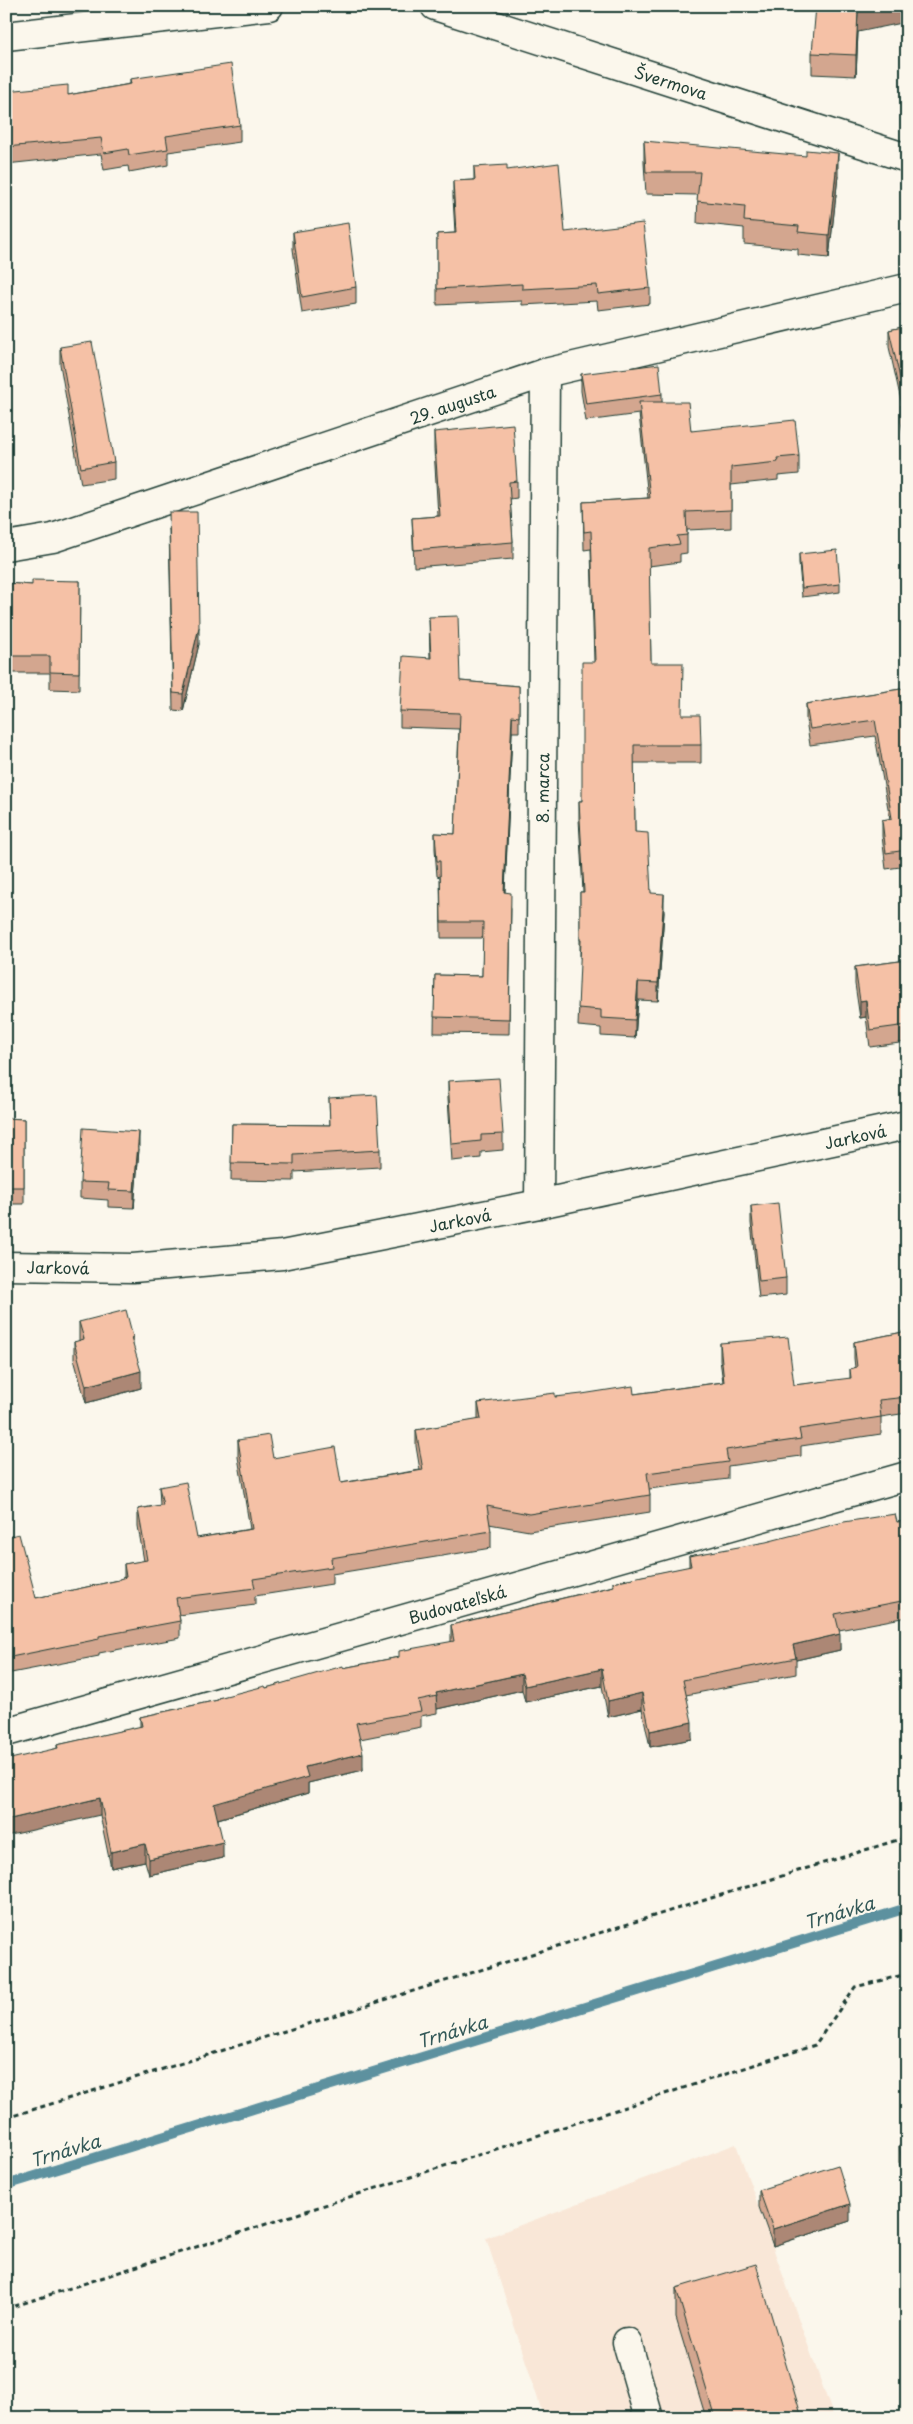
<svg xmlns="http://www.w3.org/2000/svg" width="913" height="2424" font-family="'Playpen Sans',sans-serif">
	<style>
		.built { fill: #f9e7d7 }
		.lines { fill: none; stroke-linecap: round; stroke-linejoin: round }
		.stream { stroke: #5d919f; stroke-width: 10 }
		.minor-casing { stroke: #1f3d34; stroke-width: 31 }
		.path { stroke: #1f3d34; stroke-width: 3; stroke-dasharray: 5 4; stroke-linecap: butt }
		.minor { stroke: #fbf7ec; stroke-width: 28 }
		.wall { fill: #d3a68f; stroke: #1f3d34 }
		.shaded-wall { fill: #ac8774; stroke: #1f3d34 }
		.building { fill: #f5c1a6; stroke: #1f3d34 }
		.labels { text-anchor: middle; dominant-baseline: central; stroke-width: 4; stroke-linejoin: round; paint-order: stroke }
		.street-label { font-size: 16px; fill: #1f3d34; stroke: #fbf7ec }
		.water-label { font-size: 18px; font-style: italic; fill: #345958; stroke: #fbf7ec }
	</style>
	<rect width="100%" height="100%" fill="#fbf7ec"/>
	<filter id="ink" filterUnits="userSpaceOnUse"><feTurbulence type="fractalNoise" baseFrequency=".02" numOctaves="2"/><feDisplacementMap in="SourceGraphic" scale="10" xChannelSelector="R" yChannelSelector="G"/><feConvolveMatrix kernelMatrix="1 2 1 2 8 2 1 2 1" color-interpolation-filters="sRGB"/></filter>
	<g filter="url(#ink)">
		<path class="built" d="M736,2144L834,2418H544L486,2238Z"/>
		<g class="lines">
			<path class="stream" d="M6,2185L907,1908"/>
			<g class="minor-casing">
				<g id="minor">
					<path id="s1" d="M435,6L907,158"/>
					<path d="M6,36L269,6"/>
					<path id="s2" d="M6,546L53,538L545,373L907,288"/>
					<path id="s3" d="M539,1204L545,373"/>
					<path id="s4" d="M6,1266L133,1268L282,1255L539,1204L907,1125"/>
					<path id="s5" d="M6,1732L907,1476"/>
					<path d="M627,2342L649,2418"/>
				</g>
			</g>
			<g class="path">
				<path d="M6,2118L907,1837"/>
				<path d="M6,2309L815,2045L855,1987L907,1974"/>
			</g>
			<use href="#minor" class="minor"/>
		</g>
		<g class="wall">
			<path d="M858,32L856,76L812,74V53Z"/>
			<path d="M130,79L240,125V142L168,152V165L129,172L128,166L104,170L101,154L6,164V91L68,95L130,84Z"/>
			<path d="M644,141L838,176L829,258L798,255V249L744,244V228L697,223L698,195L646,194L644,163Z"/>
			<path d="M474,167L507,170L565,232L650,288V304L598,310L597,301L522,305V301L437,305V234L455,233L453,197V181L474,180Z"/>
			<path d="M293,232L356,287V304L302,313L293,249Z"/>
			<path d="M907,326V453L901,422V405H902L889,347V330Z"/>
			<path d="M60,347L114,462V479L81,484L60,364Z"/>
			<path d="M581,374L662,394V402L691,431L799,456V474L778,476V480L731,485V528L687,530V553L680,554V562L649,566L651,663L701,745V763H634L635,832L651,893L664,912L658,1001L638,1000L635,1038L601,1036V1028L578,1026L581,958H580V892H583L579,819V801H582L594,662L591,549L584,550L583,502L648,498L639,414L586,421L581,391Z"/>
			<path d="M434,432L517,481V498L510,499L513,542V559L414,567L412,518L438,516L434,449Z"/>
			<path d="M169,529L199,644L183,711L173,710Z"/>
			<path d="M799,554L840,584V592L802,597L799,563Z"/>
			<path d="M80,581L79,690L50,689V673H6V583L32,585Z"/>
			<path d="M429,617L460,681L519,686V732H512L505,892L511,908L509,1034L434,1033L435,975L482,976L483,938H441L440,877L437,876L435,849V833L455,834L459,729L400,727V711L430,658Z"/>
			<path d="M905,631L907,633V655L905,647Z"/>
			<path d="M907,688V866L886,869L882,836V820L890,819L875,736L810,745L806,720V704Z"/>
			<path d="M907,960V1042L870,1047L866,1017L860,1018L855,984V967Z"/>
			<path d="M448,1081L503,1134V1150L481,1152V1158L452,1161L448,1098Z"/>
			<path d="M329,1098L380,1150V1167L294,1172V1181L231,1180L232,1124L330,1125Z"/>
			<path d="M6,1118L24,1119V1204H6Z"/>
			<path d="M139,1149L134,1208L108,1207V1200L80,1198V1182Z"/>
			<path d="M751,1206L786,1278V1295L759,1298L751,1223Z"/>
			<path d="M907,1313V1413L881,1417V1434L801,1446V1456L728,1466V1479L649,1489L650,1495V1512L529,1531L489,1524L491,1531V1548L332,1574V1584L255,1596V1605L179,1615L180,1621V1638L99,1653V1656L6,1674V1537L36,1598L119,1580L124,1577V1564L144,1561L138,1526V1509L160,1505L159,1487L197,1538L250,1529L238,1457V1440L273,1458L341,1483L420,1470L416,1446V1430L478,1420V1403L555,1397L634,1394L723,1382L720,1360V1343L794,1385L850,1379V1369L855,1368L854,1358V1342L903,1332L907,1329Z"/>
			<path d="M79,1322L133,1348L141,1388L86,1403L74,1359V1342L79,1341Z"/>
			<path d="M907,1521V1566H904L907,1580V1617L839,1630L840,1650L796,1660V1674L686,1695L692,1739L650,1747L642,1709L608,1717L602,1686L525,1702L522,1690L437,1709V1713L421,1716V1727L360,1739L363,1770L308,1783V1793L218,1819L223,1858L149,1875L145,1861L111,1868L100,1815L57,1748V1745L140,1727V1717L218,1700V1698L266,1688L343,1668L399,1657L451,1642V1625L613,1586V1582L689,1567V1556L897,1522Z"/>
			<path d="M907,2144V2200L899,2162V2145Z"/>
			<path d="M759,2190L850,2221L773,2246L759,2207Z"/>
			<path d="M676,2288L802,2418H706L676,2318Z"/>
		</g>
		<g class="shaded-wall">
			<path d="M881,6H907V22L858,32L856,76V55L858,11Z"/>
			<path d="M838,153V176L829,258V235Z"/>
			<path d="M199,627V644L183,711V694Z"/>
			<path d="M512,716V732L504,908V892Z"/>
			<path d="M664,894V912L658,1001V983Z"/>
			<path d="M638,982V1000L635,1038V1020Z"/>
			<path d="M866,1000V1017L860,1018V1001Z"/>
			<path d="M139,1132V1149L134,1208V1191Z"/>
			<path d="M133,1337V1354L131,1338Z"/>
			<path d="M141,1371V1388L86,1403V1386Z"/>
			<path d="M907,1549V1566L902,1567V1551Z"/>
			<path d="M840,1634V1650L796,1660L793,1645Z"/>
			<path d="M602,1669V1686L525,1702V1686Z"/>
			<path d="M522,1674V1690L437,1709L436,1693Z"/>
			<path d="M642,1693V1709L608,1717V1701Z"/>
			<path d="M692,1722V1739L650,1747V1731Z"/>
			<path d="M363,1753V1770L308,1783V1793L214,1820V1804L305,1767Z"/>
			<path d="M100,1798V1815L6,1836V1820Z"/>
			<path d="M223,1842V1858L149,1875V1859Z"/>
			<path d="M145,1844V1861L111,1868V1852Z"/>
			<path d="M850,2204V2221L773,2246V2229Z"/>
		</g>
		<g class="building">
			<path d="M816,6H881L858,11L856,55L812,53Z"/>
			<path d="M231,64L240,125L166,136L168,149L129,155L128,149L104,153L101,138L6,147V91L68,85V95L131,84L130,79Z"/>
			<path d="M644,141L806,156V150L838,153L829,235L798,232L799,226L744,221L745,206L697,201L700,172H646Z"/>
			<path d="M559,163L565,232L643,223L650,288L598,294L597,285L522,289V284L437,289V234L456,233L453,181L475,180L474,167L507,165V170Z"/>
			<path d="M348,223L356,287L302,297L293,232Z"/>
			<path d="M907,326V436L901,405L906,404L889,330Z"/>
			<path d="M92,342L114,462L81,468L60,347Z"/>
			<path d="M659,364L662,394L586,404L581,374Z"/>
			<path d="M639,402H688L691,431L795,420L799,456L777,458L778,462L731,467V510L686,512L687,535L677,536L680,544L649,548L651,663H683L682,715H700L701,745H634L635,832L648,833L651,893L664,894L658,983L638,982L635,1020L601,1018V1010L578,1008L581,940H580V892H584L579,801H582V662H595L591,531L584,532L583,502L650,498Z"/>
			<path d="M513,424L517,481L509,482L513,542L414,550L412,518L440,516L434,432Z"/>
			<path d="M169,512H197L199,627L183,694L173,693Z"/>
			<path d="M837,550L840,584L802,588L799,554Z"/>
			<path d="M32,580L80,581L79,673L50,672V656H6V583L32,585Z"/>
			<path d="M458,616L460,681L519,686V717L512,716L504,892L511,893L509,1019L434,1017L435,975L482,976L483,922H441L440,861H437L435,833L455,834L460,713L400,711L403,656L431,658L429,617Z"/>
			<path d="M907,688V850L886,853L882,820L892,818L875,720L810,729L806,704Z"/>
			<path d="M907,960V1025L870,1030L866,1000L860,1001L855,967Z"/>
			<path d="M499,1078L503,1134L481,1135V1141L452,1144L448,1081Z"/>
			<path d="M377,1095L380,1150L294,1155V1164L231,1163L232,1124L330,1125L329,1098Z"/>
			<path d="M6,1118L24,1119V1187H6Z"/>
			<path d="M83,1128L139,1132L134,1191L108,1190L109,1183L80,1182Z"/>
			<path d="M778,1203L786,1278L759,1281L751,1206Z"/>
			<path d="M126,1310L133,1337L131,1338L141,1371L86,1386L74,1342L84,1339L79,1322Z"/>
			<path d="M907,1329V1397L879,1400L881,1417L799,1429L801,1439L726,1450L728,1462L647,1473L650,1495L529,1514L487,1506L491,1531L331,1558L332,1567L253,1579L255,1588L176,1598L180,1621L99,1636V1639L6,1658V1537L19,1534L36,1598L119,1580V1579L126,1577L124,1564L147,1560L138,1509L163,1505L159,1487L186,1482L197,1538L252,1529L238,1440L269,1435L273,1458L335,1447L341,1483L423,1470L416,1430L481,1419L478,1403L555,1393V1397L582,1394L633,1386L634,1394L724,1382L720,1343L788,1337L794,1385L851,1378L850,1369L857,1367L854,1342L903,1332V1330Z"/>
			<path d="M895,1514L897,1522L907,1521V1549L902,1551L907,1580V1600L835,1614L840,1634L793,1645L796,1658L683,1680L692,1722L650,1731L642,1693L608,1701L602,1669L525,1686L522,1674L436,1693L437,1696L418,1700L421,1711L356,1723L363,1753L305,1767L308,1777L214,1804L223,1842L149,1859L145,1844L111,1852L100,1798L6,1820V1760L58,1748L57,1745L142,1726L140,1717L218,1700V1698L265,1686L266,1688L343,1666V1668L399,1657V1651L454,1641L451,1625L614,1586L613,1582L691,1566L689,1556L766,1542L844,1522Z"/>
			<path d="M907,2144V2184L899,2145Z"/>
			<path d="M838,2165L850,2204L773,2229L759,2190Z"/>
			<path d="M756,2264L802,2418H715L676,2288Z"/>
		</g>
	</g>
	<g class="labels">
		<g class="street-label">
			<text stroke="none"><textPath href="#s1" startOffset="248">Švermova</textPath></text>
			<text stroke="none"><textPath href="#s2" startOffset="469">29. augusta</textPath></text>
			<text stroke="none"><textPath href="#s3" startOffset="416">8. marca</textPath></text>
			<text stroke="none"><textPath href="#s4" startOffset="862">Jarková</textPath></text>
			<text stroke="none"><textPath href="#s4" startOffset="458">Jarková</textPath></text>
			<text stroke="none"><textPath href="#s4" startOffset="52">Jarková</textPath></text>
			<text stroke="none"><textPath href="#s5" startOffset="469">Budovateľská</textPath></text>
		</g>
		<g class="water-label">
			<text transform="translate(839 1912) rotate(-17)">Trnávka</text>
			<text transform="translate(452 2031) rotate(-17)">Trnávka</text>
			<text transform="translate(65 2150) rotate(-17)">Trnávka</text>
		</g>
	</g>
	<rect width="913" height="2424" fill="none" stroke="#fbf7ec" stroke-width="25"/>
	<rect x="12" y="12" width="888" height="2399" fill="none" stroke="#1f3d34" stroke-width="2" filter="url(#ink)"/>
</svg>
